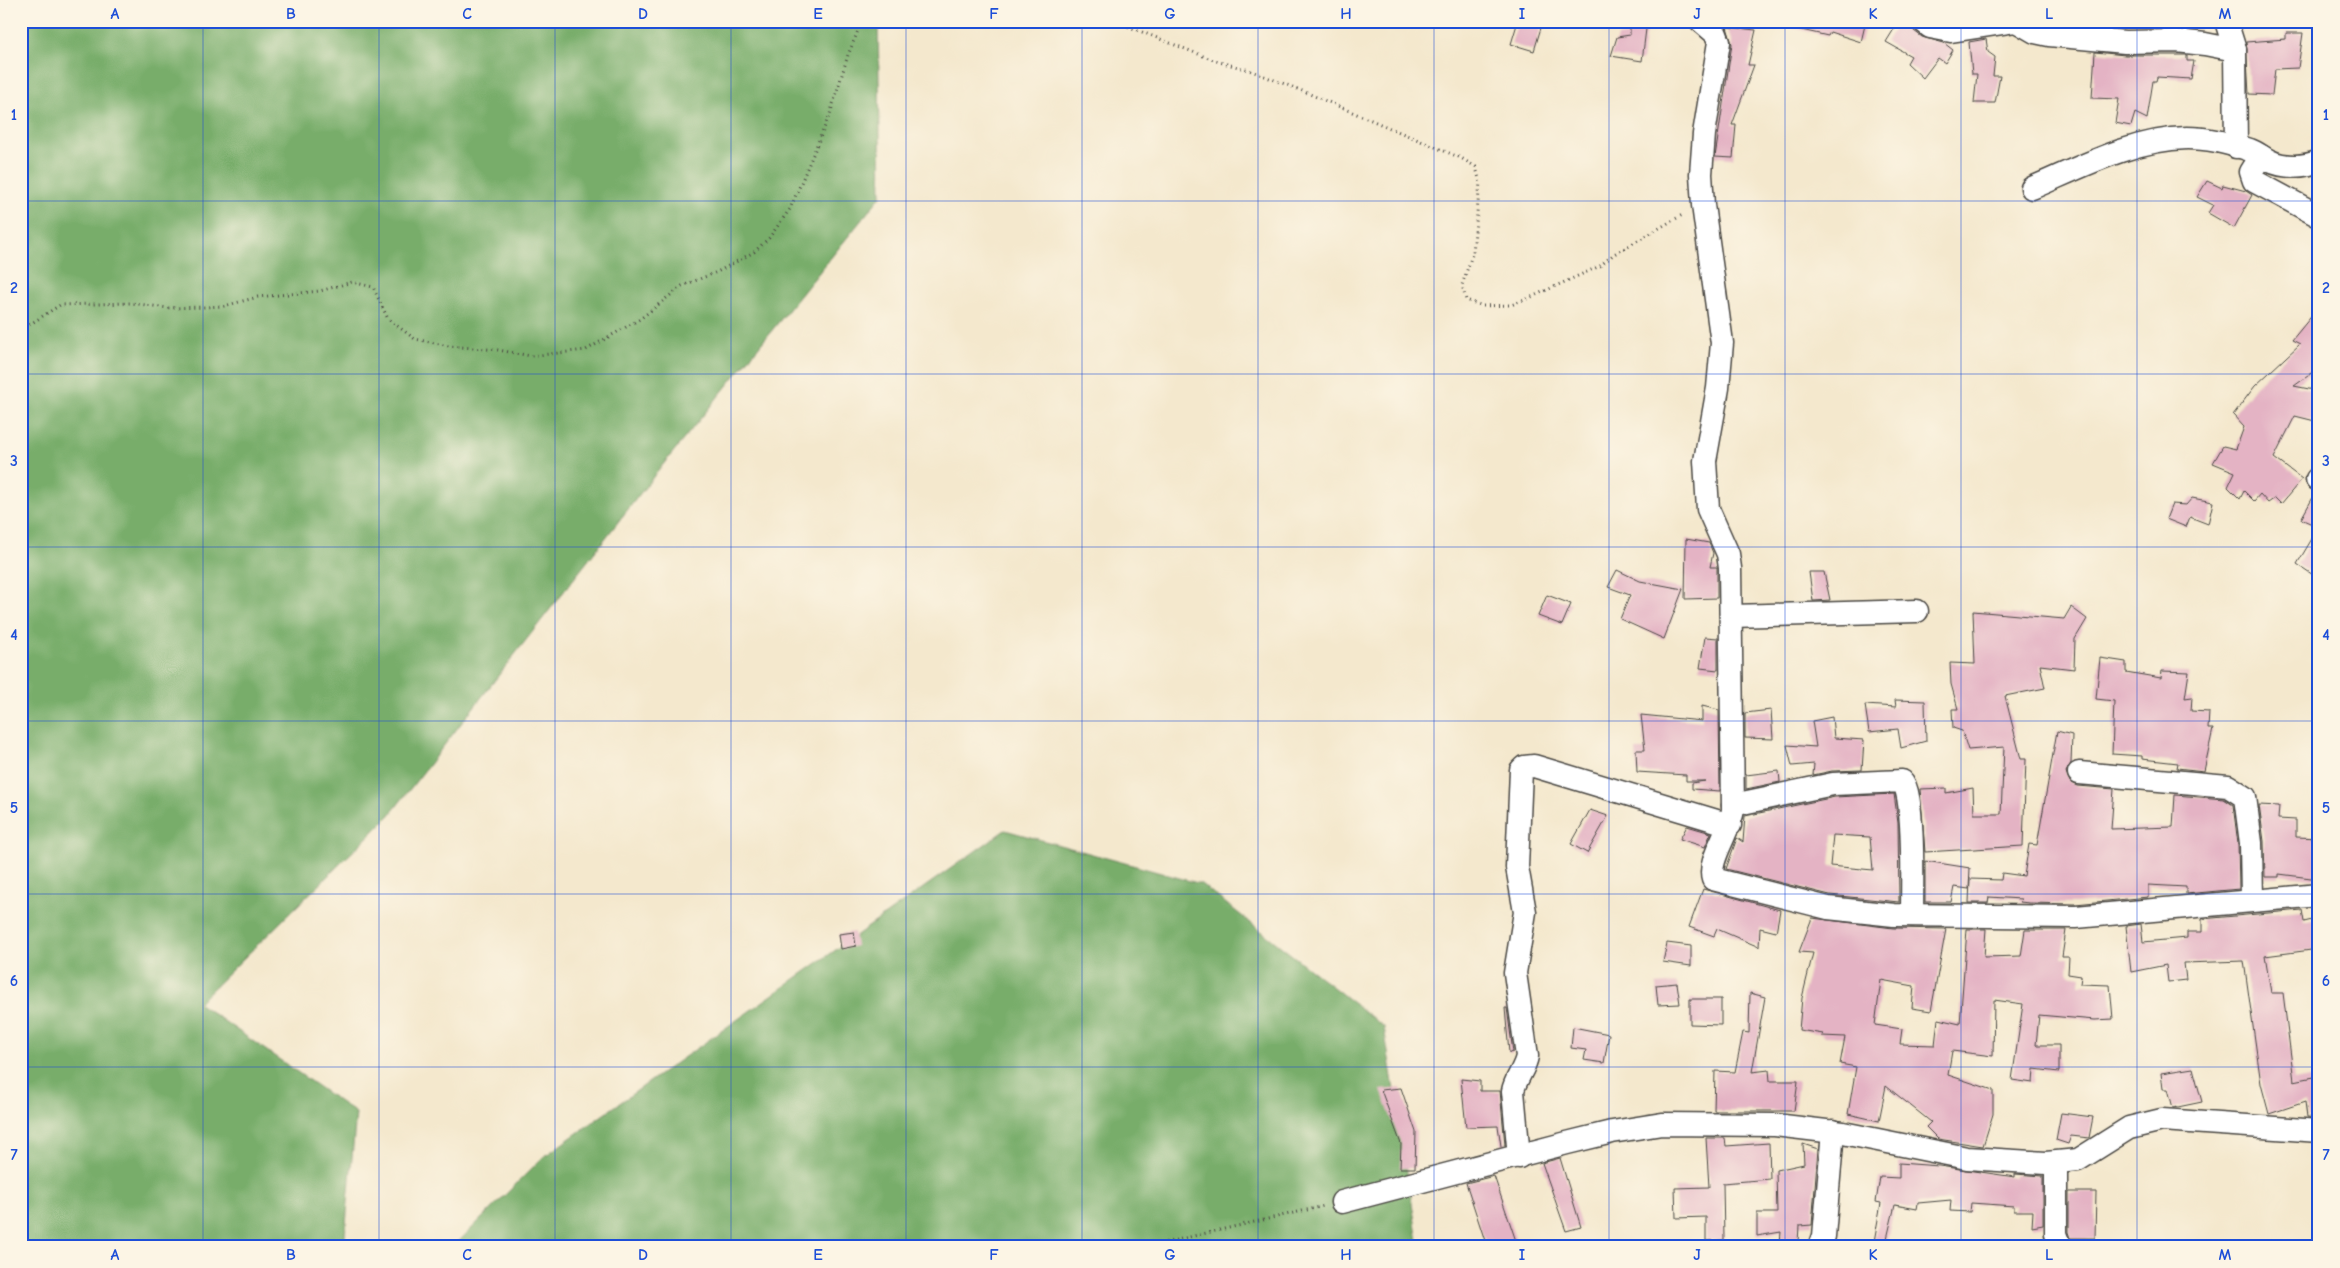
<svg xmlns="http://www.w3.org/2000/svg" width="2340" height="1268" font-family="'Comic Neue',sans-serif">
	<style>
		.forest { fill: #78ad6a; stroke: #526c4a }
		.building { fill: #e4b3c4; fill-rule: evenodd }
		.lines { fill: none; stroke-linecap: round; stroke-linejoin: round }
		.minor-casing { stroke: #494743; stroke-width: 25 }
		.path { stroke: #494743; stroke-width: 3; stroke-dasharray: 1 4; stroke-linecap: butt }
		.minor { stroke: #fff; stroke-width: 22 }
		.grid { fill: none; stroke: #1d4ed8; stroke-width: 1; stroke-opacity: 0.55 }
		.neatline { fill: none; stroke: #1d4ed8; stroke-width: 2 }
		.grid-label { font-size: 16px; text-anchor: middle; font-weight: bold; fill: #1d4ed8 }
	</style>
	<rect width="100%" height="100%" fill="#fcf5e5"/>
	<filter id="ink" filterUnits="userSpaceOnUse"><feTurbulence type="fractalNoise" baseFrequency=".02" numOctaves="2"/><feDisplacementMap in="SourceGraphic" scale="10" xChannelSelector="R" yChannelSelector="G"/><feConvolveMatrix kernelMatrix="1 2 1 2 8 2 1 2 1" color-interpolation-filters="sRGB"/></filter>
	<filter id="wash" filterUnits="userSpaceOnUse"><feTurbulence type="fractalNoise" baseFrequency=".0096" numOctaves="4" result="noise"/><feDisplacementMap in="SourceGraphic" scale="20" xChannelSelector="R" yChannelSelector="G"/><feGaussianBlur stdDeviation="1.12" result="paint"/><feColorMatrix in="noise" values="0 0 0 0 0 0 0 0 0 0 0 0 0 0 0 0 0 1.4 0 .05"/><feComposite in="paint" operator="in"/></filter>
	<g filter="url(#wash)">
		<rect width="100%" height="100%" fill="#f4e8cd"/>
		<g class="forest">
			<path d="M21,21H878L881,196L657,472L389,816L198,1003L356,1113L344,1247H21Z"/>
			<path d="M1005,830L1201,884L1384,1027L1419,1247H453L542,1158Z"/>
		</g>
		<g id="blocks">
			<g class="building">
				<path d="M1518,21H1543L1534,51L1511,44Z"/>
				<path d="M1630,21H1647L1642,61L1611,56L1617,37L1630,35Z"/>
				<path d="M1789,21H1854L1865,25L1861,42L1830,32L1828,36L1788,27Z"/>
				<path d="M1899,21H1910L1914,31L1922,37L1944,43L1953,50L1945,63L1938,58L1923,78L1907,63L1911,56L1886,42Z"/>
				<path d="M1727,27L1756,30L1748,65H1754L1732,125H1736L1733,158L1715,157L1732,44Z"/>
				<path d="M2286,33H2303L2298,68L2275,69L2272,95L2249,94L2246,42L2286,39Z"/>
				<path d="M1986,39L1988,52L1995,57L1993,76H2000L1995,103H1974L1977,74H1972L1969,42Z"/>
				<path d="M2095,52L2125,55H2187V61H2194L2191,79L2157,77L2156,81H2153L2147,119L2135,113L2131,126L2115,123L2119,99L2092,98Z"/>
				<path d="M2207,181L2222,188L2223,185L2246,191L2252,195L2234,228L2208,213L2213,205L2197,197Z"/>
				<path d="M2319,307V368L2294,386L2319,391V422L2295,416L2274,458L2302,479L2281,504L2275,498L2268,503L2260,494L2254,501L2244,491L2240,499L2228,487L2235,472L2213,463L2223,446L2236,449L2244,427L2233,415L2255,386L2300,344L2292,340Z"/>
				<path d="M2316,492L2319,493V579L2297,564L2319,527L2301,519Z"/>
				<path d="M2192,498L2213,502L2208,524L2190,517L2186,527L2166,519L2172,504L2186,505Z"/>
				<path d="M1686,539L1709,543L1713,553L1710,567H1717V598L1685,599Z"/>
				<path d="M1617,570L1640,581L1683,589L1664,639L1620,619L1630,595L1608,587Z"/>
				<path d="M1809,572H1824L1830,600L1813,601Z"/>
				<path d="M1547,595L1571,604L1562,625L1538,616Z"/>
				<path d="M2071,607L2087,619L2075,639L2074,669L2040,665L2045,688L2005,696L2021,759H2026L2023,846L1925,852L1920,789L1946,788V793L1973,788L1974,814H2001L2004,747L1968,750L1962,731L1953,728L1952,709H1958L1951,684L1950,663L1975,664L1973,611L2064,619Z"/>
				<path d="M1705,637L1718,638V670L1700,668Z"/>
				<path d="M2100,658L2126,662V672L2161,678L2162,671L2189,672L2185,698L2192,697L2191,711L2209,712L2208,729H2213L2204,771L2177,768L2178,763L2142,759V756L2112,754L2114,701L2096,699Z"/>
				<path d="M1895,700L1925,701L1926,741L1901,748L1898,729L1869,732L1865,705L1896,707Z"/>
				<path d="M1702,706L1719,710L1720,791L1692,789V783L1705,781H1686V775L1637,772L1636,750H1645L1641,715L1702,721Z"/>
				<path d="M1771,710L1773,739L1745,738V713Z"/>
				<path d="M1832,717L1834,738L1864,740L1862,770L1832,771L1813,775L1814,764L1792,766L1787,745L1816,747L1812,721Z"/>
				<path d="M2057,731L2072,735L2071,763L2066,772L2070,782L2078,786L2114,789L2111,829L2173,827L2175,795L2224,799L2233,805L2238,844L2239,889L2186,894V887L2148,885V897L2075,904L2029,903L2020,902L2021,899L1989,897L1988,903H1969L1970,879L2001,880L2002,873L2024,876L2029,844L2037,845Z"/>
				<path d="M1779,771L1780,782L1746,789V775Z"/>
				<path d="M1894,794L1898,823L1899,902L1830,895L1726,869L1737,838L1743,842L1745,816L1835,797ZM1833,835L1870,837L1873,870L1830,866Z"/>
				<path d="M2259,805L2279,806L2278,819L2296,820V837L2319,838V879L2279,874V877H2265L2264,841Z"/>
				<path d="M1590,810L1608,816L1587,853L1571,844Z"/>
				<path d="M1687,826L1711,833L1705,847L1680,839Z"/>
				<path d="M1925,861L1970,868L1969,889L1954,887L1951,902H1925Z"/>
				<path d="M1703,889L1780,910L1776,932L1760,928L1759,947L1717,929L1714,936L1689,927Z"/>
				<path d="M2302,910L2304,922L2316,919L2319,949L2265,956L2271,993H2283L2294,1081L2319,1076V1118L2307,1117L2305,1102L2269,1114L2261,1084L2244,961L2184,963L2186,980L2168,982L2166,965L2131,972L2126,926L2141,924L2143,942L2187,938V932H2202V919Z"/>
				<path d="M1812,918L1893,928L1946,929L1931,1011L1912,1008L1914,986L1881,980L1875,1025L1902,1029L1900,1044L1935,1045L1938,1019L1960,1024L1967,929H1986L1984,957L2021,956L2025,930H2066L2062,957H2069L2068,974L2081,976L2080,984L2110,985L2113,1019L2095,1020L2039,1015L2036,1045H2059V1072L2034,1069L2033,1083L2012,1080L2023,1004L1994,1000L1993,1056L1952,1051L1948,1075L1993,1090V1114L1983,1146L1938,1139L1926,1127L1931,1122L1886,1086L1879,1121L1848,1114L1856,1067L1840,1064L1845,1037L1822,1036L1823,1034L1799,1030L1802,998L1813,953L1799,952Z"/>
				<path d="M854,932L856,946L841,949L839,934Z"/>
				<path d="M1667,943L1691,946V966L1663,962Z"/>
				<path d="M1677,983L1680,1004L1658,1005L1656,985Z"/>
				<path d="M1750,993L1765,997L1752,1072L1769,1070L1770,1081H1798L1794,1111H1714L1715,1071L1735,1072L1743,1032L1749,1033Z"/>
				<path d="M1690,999H1721V1025L1690,1024Z"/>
				<path d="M1505,1008H1507L1513,1052L1509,1053Z"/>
				<path d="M1573,1027L1609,1034L1604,1063L1584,1060L1586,1050L1571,1048Z"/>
				<path d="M2193,1068L2202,1102L2173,1108L2168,1089H2163L2161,1073Z"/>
				<path d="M1461,1079L1480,1081V1091H1500L1505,1145L1501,1146L1498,1126L1466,1127Z"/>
				<path d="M1401,1088L1416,1132L1415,1168H1400L1401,1144L1381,1090Z"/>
				<path d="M2061,1113L2093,1117L2089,1138L2071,1136L2068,1144L2056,1140Z"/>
				<path d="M1706,1138H1725L1726,1146L1769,1143L1770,1179L1723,1183L1724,1240L1706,1241V1217L1676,1218L1675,1188L1709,1187Z"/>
				<path d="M1803,1144L1818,1149L1812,1225L1799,1226L1798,1242L1780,1243L1781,1232L1757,1236V1213H1777L1776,1170L1804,1164Z"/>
				<path d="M1560,1158L1581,1227L1566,1231L1542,1163Z"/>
				<path d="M1899,1163L1939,1166L2015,1177V1174L2043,1176V1225L2032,1227L2033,1211H2014V1206L1971,1203L1970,1212L1950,1211L1951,1200L1918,1203L1917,1209L1895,1205L1885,1247H1873L1881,1203L1876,1202L1880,1177L1899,1178Z"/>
				<path d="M1494,1176L1518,1247H1487L1466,1183Z"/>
				<path d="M2069,1192H2096L2095,1238H2071L2069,1232Z"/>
			</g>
		</g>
	</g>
	<g filter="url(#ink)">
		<use href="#blocks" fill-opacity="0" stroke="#494743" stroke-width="1"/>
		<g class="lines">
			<g class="minor-casing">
				<g id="minor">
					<path d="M1701,21L1716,34L1719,42L1704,134L1701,174L1703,205L1722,343L1718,388L1705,461L1708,509L1728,554L1730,568L1733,810C1730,831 1707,861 1713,879L1828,908L1894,915L2076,917L2319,895"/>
					<path d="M1923,21L1930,27L1951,31L2016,21L2035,32L2049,35L2125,42L2176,41L2205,44L2235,50"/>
					<path d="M2226,21L2235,50L2236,147"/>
					<path d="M2261,156L2251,172L2254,181L2319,216"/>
					<path d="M2032,188C2081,167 2133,139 2187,138C2207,138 2232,144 2250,150C2258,153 2263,158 2270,161C2284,168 2305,167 2319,161"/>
					<path d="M2317,479L2319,480"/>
					<path d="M1732,616L1917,611"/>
					<path d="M2079,773L2228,786L2245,797L2251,843L2252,899"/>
					<path d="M1733,805L1833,784L1902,781C1915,792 1912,893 1912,915"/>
					<path d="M1519,1157L1513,1091C1515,1079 1525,1069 1527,1056L1515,973L1525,912L1517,867L1521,770L1524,767L1534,766L1730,825"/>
					<path d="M2056,1163V1234L2061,1247"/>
					<path d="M1342,1202L1567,1143L1612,1132L1662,1124L1775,1125L1843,1133L1967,1158L2046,1163L2078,1160L2129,1128L2162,1120L2319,1131"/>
					<path d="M1820,1247L1824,1236L1833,1131"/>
				</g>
			</g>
			<g class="path">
				<path d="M1114,21L1216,61L1249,70L1300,90L1461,158L1476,167L1480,183L1473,252L1462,285L1466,300L1483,306L1511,305L1527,299L1600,266L1614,254L1684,214"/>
				<path d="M21,330L60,305L131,303L168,308L206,307L224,306L258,297L320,291L352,282L373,287L388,319L415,339L449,346L498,350L531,356L586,350L640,319L682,286L717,272L754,252L769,238L790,209L830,114L848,55L862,21"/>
				<path d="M1146,1247L1324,1206"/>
			</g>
			<use href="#minor" class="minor"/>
		</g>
	</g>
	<path class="grid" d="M203,21V1247M379,21V1247M555,21V1247M731,21V1247M906,21V1247M1082,21V1247M1258,21V1247M1434,21V1247M1609,21V1247M1785,21V1247M1961,21V1247M2137,21V1247M21,201H2319M21,374H2319M21,547H2319M21,721H2319M21,894H2319M21,1067H2319"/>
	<rect width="2340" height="1268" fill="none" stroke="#fcf5e5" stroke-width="55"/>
	<rect x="28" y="28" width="2284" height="1212" class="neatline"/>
	<g class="grid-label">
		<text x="115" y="19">A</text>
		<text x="291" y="19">B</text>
		<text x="467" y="19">C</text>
		<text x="643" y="19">D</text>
		<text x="818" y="19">E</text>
		<text x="994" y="19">F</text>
		<text x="1170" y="19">G</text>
		<text x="1346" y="19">H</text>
		<text x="1522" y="19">I</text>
		<text x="1697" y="19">J</text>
		<text x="1873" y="19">K</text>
		<text x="2049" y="19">L</text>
		<text x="2225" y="19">M</text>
		<text x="14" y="120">1</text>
		<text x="2326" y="120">1</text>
		<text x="14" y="293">2</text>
		<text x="2326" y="293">2</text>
		<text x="14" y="466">3</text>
		<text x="2326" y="466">3</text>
		<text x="14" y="640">4</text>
		<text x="2326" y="640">4</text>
		<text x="14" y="813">5</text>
		<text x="2326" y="813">5</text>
		<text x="14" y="986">6</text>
		<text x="2326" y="986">6</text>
		<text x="14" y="1160">7</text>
		<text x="2326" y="1160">7</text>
		<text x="115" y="1260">A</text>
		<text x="291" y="1260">B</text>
		<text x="467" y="1260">C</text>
		<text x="643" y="1260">D</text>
		<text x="818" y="1260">E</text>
		<text x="994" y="1260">F</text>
		<text x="1170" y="1260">G</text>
		<text x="1346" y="1260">H</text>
		<text x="1522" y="1260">I</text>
		<text x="1697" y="1260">J</text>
		<text x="1873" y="1260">K</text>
		<text x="2049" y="1260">L</text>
		<text x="2225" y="1260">M</text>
	</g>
</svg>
